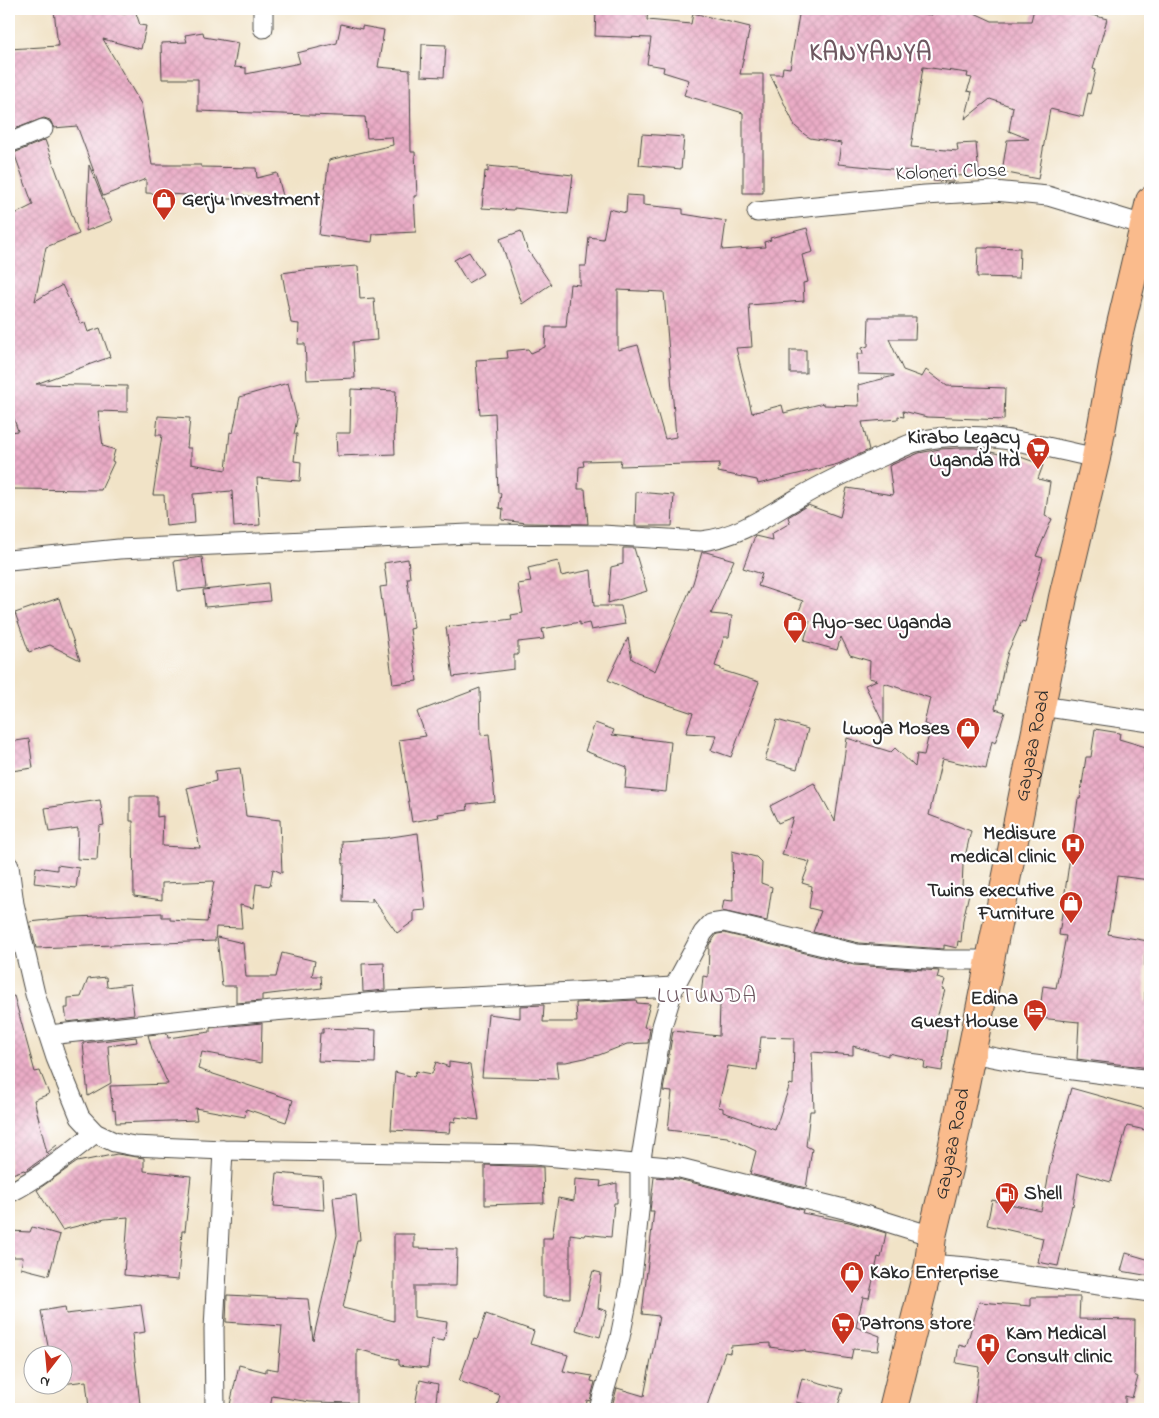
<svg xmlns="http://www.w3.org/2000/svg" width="1159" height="1418" font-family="'Indie Flower',sans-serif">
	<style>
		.building { fill: url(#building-cross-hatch); fill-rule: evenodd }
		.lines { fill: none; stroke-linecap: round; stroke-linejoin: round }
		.street-casing { stroke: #494742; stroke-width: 21 }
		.primary-casing { stroke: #494742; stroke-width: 30 }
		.street { stroke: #fff; stroke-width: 19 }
		.primary { stroke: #fabb8c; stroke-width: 28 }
		.labels { text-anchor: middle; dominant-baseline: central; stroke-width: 4.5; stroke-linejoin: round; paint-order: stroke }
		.street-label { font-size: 20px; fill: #2b2b2b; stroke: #fff }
		.poi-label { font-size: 20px; font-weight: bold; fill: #2b2b2b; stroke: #fff; text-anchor: start }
		.quarter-label { font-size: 22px; letter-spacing: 1px; fill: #6e5861; stroke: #fff }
		.district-label { font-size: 25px; font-weight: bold; letter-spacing: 1px; fill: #6e5861; stroke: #fff }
	</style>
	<defs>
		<pattern id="building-cross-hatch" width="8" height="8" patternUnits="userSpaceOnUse" patternTransform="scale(1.25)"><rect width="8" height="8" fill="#eaacc6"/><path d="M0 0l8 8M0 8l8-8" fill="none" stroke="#c994aa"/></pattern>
	</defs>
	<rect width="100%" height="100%" fill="#fff"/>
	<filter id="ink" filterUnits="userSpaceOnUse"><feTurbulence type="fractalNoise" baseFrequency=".02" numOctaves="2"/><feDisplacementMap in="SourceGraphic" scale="10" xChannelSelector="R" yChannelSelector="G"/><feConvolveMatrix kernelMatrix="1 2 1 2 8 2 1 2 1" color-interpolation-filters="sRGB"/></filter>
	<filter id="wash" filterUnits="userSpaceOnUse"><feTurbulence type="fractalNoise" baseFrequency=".0096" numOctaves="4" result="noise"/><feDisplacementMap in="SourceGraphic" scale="20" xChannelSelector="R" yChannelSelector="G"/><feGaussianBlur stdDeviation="1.12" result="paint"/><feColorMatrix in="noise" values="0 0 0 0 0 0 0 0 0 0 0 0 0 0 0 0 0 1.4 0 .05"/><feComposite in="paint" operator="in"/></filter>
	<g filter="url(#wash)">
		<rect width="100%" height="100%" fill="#f1e3c7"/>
		<g id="blocks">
			<g class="building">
				<path d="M82,9L125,14L135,10L140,25L146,26L141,49L103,39L141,104L152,165H201V167L256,168L257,178L277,173L283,196L265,200L239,194V199H225L208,198V196L146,193V179L103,196L77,126L54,128L50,120L44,118L9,131V49L58,46L54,10Z"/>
				<path d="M596,9H648L647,20L691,24L693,13L750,27L740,74H763V193H743V113L684,95L689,80L663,72L664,67L647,64L651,38L595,36Z"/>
				<path d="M800,9H897L932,15L934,9H966L992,21H1031L1034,9H1070L1107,19L1093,69L1096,70L1090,94L1088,93L1083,117L1050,109L1038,179L1002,172L1007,140L1029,139L1009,131L1013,107L990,99L965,119L972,92L967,91L972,78L967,77L968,73L923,67L911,147L958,151L957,144L976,143L979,175L954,176L953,182H950L933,181L934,173L838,164L841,143L810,138L804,134L795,126L770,74H782L783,67L790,68Z"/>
				<path d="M341,24L362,29V26L384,30L378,67L410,70L411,152H415L417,196H414L416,232L373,234L372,242L319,235L329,160L393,145L392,137L367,138L365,117L198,111V79H162L161,43L187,42L185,35L203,32L204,37L238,43L234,67L246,68V74L300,63L297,53L337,43Z"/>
				<path d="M422,44L446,45L444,77L421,76Z"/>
				<path d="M642,134L684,137L681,169L639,165Z"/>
				<path d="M45,140L79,234L46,247L35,301L62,285L81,324L85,323L88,332L100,328L110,357L36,384L127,386V412L98,411L103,446L115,450L112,461L114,462L101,490L12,489L9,453V432L18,431L9,404V217L33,205L14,153Z"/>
				<path d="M89,165L112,221L86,231Z"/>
				<path d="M488,166L573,175L568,214L514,208V210L482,208L485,171L488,172Z"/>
				<path d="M627,195L643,196V205L683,209V214L726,221L722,250L765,247L764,242L771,240L770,238L807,228L813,252L802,255L808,282L803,283L804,301L749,305L752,347L736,348L752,413L782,405L784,413L824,403V405L859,406L858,385L894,376V375L858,374L857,354H863L862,348L868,346L869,317H916L915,339H889L903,370L922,377L926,370L947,386L1005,388L1004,420L927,417L903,411L904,417L898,416V419L862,422L869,450L838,464L758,484L757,480L718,472L720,463L620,466L621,460L583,461L584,466L579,467L578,489H585L588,524L526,523L502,520L503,509L499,508L501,493H498L495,413L480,414L476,360L508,358L507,351L528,349L531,353L545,347L546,327H566L570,284L580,285V266H586L589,237L603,239L609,209L626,213ZM618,290L664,292L676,437L665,439L638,345L618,350Z"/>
				<path d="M521,231L527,249L551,284L522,304L500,239Z"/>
				<path d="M989,247L1020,248L1019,278L977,277L978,248H988Z"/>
				<path d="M469,252L483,274L468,283L454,260Z"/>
				<path d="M358,266L360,299L374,298L377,340L353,342L355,378L307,380L305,344H298L299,324L291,323L282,273L303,270Z"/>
				<rect x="790" y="350" width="16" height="23"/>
				<path d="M288,383L297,419L294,434H297L294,461L301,462L300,481L257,478L260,525L234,527L232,491L193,494L195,523L166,526L164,495H153L162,435H156L158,416L190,418L187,448H191V464L226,470L230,432L233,433L240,397Z"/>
				<path d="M351,389L396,391L394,432L395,454L337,456L336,433H350Z"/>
				<path d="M961,448H975L1003,455V458L1005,456L1014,458L1015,455L1043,465L1038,479L1050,482L1045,516L1052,519L1036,556L1043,558L1025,622L1022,621L1008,652L1004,667L995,709L1005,712L995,743L992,741L986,769L942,759L929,815L971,831L963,865L962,888L970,889L963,920L961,942L958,941L957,948L944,945V949L859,943L813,932L821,911L809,908L812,886L802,883L810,862L782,855L793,817L778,823L770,806L814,783L835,821L847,738L891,752L895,748L915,767L917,754L924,755L931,726L924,724L930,698L884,683V725L865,685L877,680L869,678L870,661L850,655L841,637L837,650L804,641L810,621L797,616L803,601L758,586L762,574L743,568L755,536L772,540L771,534L790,523L788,517L808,505L840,517L847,488L893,495L889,466L919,453L940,449Z"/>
				<path d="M636,492L674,495L672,526H635Z"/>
				<path d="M623,548H634L647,591L608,603L611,567L623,564Z"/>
				<path d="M702,552H706L734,560L711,614L732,616L729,637H724L715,666L721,668V670L759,682L731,757L711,750L717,735L686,733L693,713L639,695L608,680L628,638L632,659L655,671L693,583Z"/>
				<path d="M202,557L206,588L178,591L174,561Z"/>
				<path d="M408,559L410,578H407L414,628L410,629L417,681L393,684L380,587L387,586L384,563Z"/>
				<path d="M558,561L561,576L591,570L594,606H621L625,624L591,630L589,623L580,625V622L542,629L544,639L518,642V655H514V669L453,677L446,627L512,619L511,615L523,613L518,584L531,582L528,568Z"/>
				<path d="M268,583L270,601L205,607L203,590Z"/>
				<path d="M59,598L68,626L80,660L50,645L29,652L15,613Z"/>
				<path d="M480,688L481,735L489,734L495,801L467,804L468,810L438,814L439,817L412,822L399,740L426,736L417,712Z"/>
				<path d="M777,720L808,729L797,769L765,760Z"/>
				<path d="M595,723L614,730L612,735L671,742L666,792L625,788L627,767L585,751Z"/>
				<path d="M1095,729L1120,733L1119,739L1146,747L1143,781L1150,782V819L1147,839H1150V880L1117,876L1108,934L1148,941L1145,956V1001L1150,1002V1068L1077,1059L1079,1022L1039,1018L1043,986L1056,988L1066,936L1059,935L1078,799H1080L1086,757H1091Z"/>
				<path d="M29,739L33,768L11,771L9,742Z"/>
				<path d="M240,768L246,816L280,820L282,873L273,869L270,886L256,884L253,908L240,905L242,928L216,927L215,941L36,948L30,922L76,917L162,913V917H170V920L207,922L214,881L162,883V900L134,896L133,821H130V796H157V817L163,816L162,846L200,848L187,788L216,781L215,771Z"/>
				<path d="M100,800L104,825L99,826L97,860L77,859L78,828L49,832L45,808Z"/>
				<path d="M418,833L426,910L414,911V921L397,933L372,898V902L343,901L344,863L343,864L342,841L385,838Z"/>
				<path d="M732,851L756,857L762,863L761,883L772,887L767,921L722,911L724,900L733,901Z"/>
				<path d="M57,865L79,868L76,888L34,883L36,867L57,870Z"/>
				<path d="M724,933L854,965L939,971L937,978L945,980L942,989L945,990L937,1018L948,1020L942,1071L924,1068L925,1061L888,1053V1056L853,1046V1055L812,1052L814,1111H810L806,1146L812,1149L806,1188L750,1174L756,1151L727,1137L668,1130L672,1092L663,1091L673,1031L719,1036L720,1003L701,998L703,976L708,977L709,945L717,934ZM761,1037L794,1038L793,1085L790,1084L775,1130L723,1112V1108L718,1107L728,1066L757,1070Z"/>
				<path d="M217,937L243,943L246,977H276L282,953L315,961L312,976H321L322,988L262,995V1001L236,1003V986H222Z"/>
				<path d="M384,963L385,990L363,992L362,964Z"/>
				<path d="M106,977L107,987L130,984L134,1014L67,1022L65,1008H68V998L81,997L88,979Z"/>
				<path d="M14,996L35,1072L40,1071L49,1094L34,1100L47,1153L57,1145L59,1147L25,1171L24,1170L9,1175V997Z"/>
				<path d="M636,1000L637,1003L650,1004L644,1027L650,1028L648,1043L627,1044L599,1055L566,1062H556L558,1079L482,1077L488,1014L520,1018V1006L544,1005L543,1022H577L576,1003Z"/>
				<path d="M262,1023L261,1063L202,1052L198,1069L293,1100L286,1122L246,1109L245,1117L195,1108L197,1120L116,1123L115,1110L113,1111L110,1086L168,1084L152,1049L148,1035L167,1033L168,1038L210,1032V1028Z"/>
				<path d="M323,1028L376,1030L375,1063L318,1061L320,1033H323Z"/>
				<path d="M136,1037L137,1042L108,1046L111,1083L88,1096L83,1043Z"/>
				<path d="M436,1062L449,1067V1062L470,1065L479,1120L456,1117L455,1122L451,1121L449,1133L391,1130L395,1072L414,1077L416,1071L432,1074Z"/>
				<path d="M1071,1088L1150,1110V1131L1127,1126L1111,1182L1078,1173L1073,1206L1072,1205L1058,1266L1038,1262L1043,1238L987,1225L992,1200L1041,1211L1047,1185L1050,1165Z"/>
				<path d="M117,1154L144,1158V1171L191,1176L185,1231H182L178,1280L124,1275L128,1217L105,1219L62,1230L37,1190L77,1162Z"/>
				<path d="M485,1165L543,1167L544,1203L485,1205Z"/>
				<path d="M277,1173L322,1177L324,1210L274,1206Z"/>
				<path d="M654,1177L678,1179L803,1210L802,1213L849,1222L886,1233L881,1258L878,1257L869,1298L863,1297L856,1327L880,1336L878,1351L853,1349L851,1359L805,1352V1350L797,1351L770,1347V1343L731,1346L730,1353L725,1352L706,1409H623L612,1406L617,1388L644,1396L653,1350L659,1316L642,1314L654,1211H650Z"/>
				<path d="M575,1179L601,1181L600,1187L617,1183V1203H614L611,1237L585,1234L584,1236L570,1234V1298L543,1297V1238H552L558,1198L574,1201Z"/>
				<path d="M356,1195L360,1240H357L343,1308L394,1321V1234H414V1248L457,1249L456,1286H414V1317L447,1322L444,1341L431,1339L428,1368L399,1365V1360L357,1349V1403L310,1402L272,1396L270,1409H229L239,1365L266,1372V1368L278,1370L282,1326L226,1322L227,1295L308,1299L313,1340L337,1235L333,1197Z"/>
				<path d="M32,1227L60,1235L49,1275L21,1268L23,1257H9V1231L30,1232Z"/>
				<path d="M1126,1253L1150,1260V1276L1121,1271Z"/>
				<path d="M593,1271L601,1273L598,1308L607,1311L600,1337L576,1330Z"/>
				<path d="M1031,1297H1080L1079,1319L1135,1320L1134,1375L1138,1377L1132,1398L1125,1396V1409H974L979,1367L956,1363L959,1345L966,1347L979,1302L1031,1306Z"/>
				<path d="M141,1305L145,1332L132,1334L140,1404L89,1408L86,1381L62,1384V1356H50L41,1311L65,1307L66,1314Z"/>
				<path d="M486,1314L534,1331L530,1344L568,1355L563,1371L592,1376L591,1381L595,1382L590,1401L587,1400L586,1409H496L500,1395L459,1381L474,1339L477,1340Z"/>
				<path d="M802,1378L843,1389L837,1409H825L796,1402Z"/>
				<path d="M420,1380L438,1384L435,1409H414Z"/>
			</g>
		</g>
	</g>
	<g filter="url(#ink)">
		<use href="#blocks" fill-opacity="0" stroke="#494742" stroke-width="1"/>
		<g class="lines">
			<g class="street-casing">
				<g id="street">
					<path d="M263,28V9"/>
					<path d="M9,143L43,129"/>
					<path d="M757,212L925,195L994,191L1048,196L1144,225"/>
					<path d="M9,560L119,549L469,534L602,535L701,541C739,537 768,515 800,497C827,481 856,468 885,455C895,451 906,445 916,442C975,427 1038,445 1096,458"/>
					<path d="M1041,706L1150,722"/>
					<path d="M9,866L14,904L35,994L56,1058L80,1117L95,1133L114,1142L134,1146L223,1150L534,1155L680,1168L852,1211L932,1236"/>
					<path d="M49,1035L238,1014L390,1001L674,987"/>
					<path d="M971,1053L1027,1064L1150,1080"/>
					<path d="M9,1193C41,1177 67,1155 95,1133"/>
					<path d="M929,1264L967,1267L1150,1292"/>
					<path d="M215,1409L214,1329L223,1150"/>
					<path d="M599,1409L620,1337L632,1278L640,1201V1165L662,1026L674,987L703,933L711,924L724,922L857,954L944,960H990"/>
				</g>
			</g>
			<g class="primary-casing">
				<g id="primary">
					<path id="s1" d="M893,1409L929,1264L932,1236L948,1169L1041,706L1063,597L1096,458L1118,337L1150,201"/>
				</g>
			</g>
			<use href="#street" class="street"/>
			<use href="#primary" class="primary"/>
		</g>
	</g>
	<defs>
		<g id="shop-pin" transform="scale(1.25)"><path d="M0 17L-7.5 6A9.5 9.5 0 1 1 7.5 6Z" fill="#c8321e" stroke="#fff"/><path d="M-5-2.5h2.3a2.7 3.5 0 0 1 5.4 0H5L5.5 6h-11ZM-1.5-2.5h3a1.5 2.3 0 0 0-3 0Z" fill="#fff"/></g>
		<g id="supermarket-pin" transform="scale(1.25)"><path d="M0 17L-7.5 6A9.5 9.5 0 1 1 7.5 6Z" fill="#c8321e" stroke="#fff"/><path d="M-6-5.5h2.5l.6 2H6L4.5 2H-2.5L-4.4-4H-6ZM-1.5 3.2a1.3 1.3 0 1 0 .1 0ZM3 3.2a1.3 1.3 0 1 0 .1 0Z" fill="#fff"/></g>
		<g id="hospital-pin" transform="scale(1.25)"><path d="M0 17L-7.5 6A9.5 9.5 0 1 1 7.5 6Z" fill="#c8321e" stroke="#fff"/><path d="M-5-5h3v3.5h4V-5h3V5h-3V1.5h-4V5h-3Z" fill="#fff"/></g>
		<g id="hotel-pin" transform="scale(1.25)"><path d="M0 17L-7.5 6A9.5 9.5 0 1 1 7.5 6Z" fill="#c8321e" stroke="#fff"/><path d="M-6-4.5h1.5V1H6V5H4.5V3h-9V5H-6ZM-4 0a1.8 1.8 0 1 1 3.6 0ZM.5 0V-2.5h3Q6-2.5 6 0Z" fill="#fff"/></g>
		<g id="fuel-pin" transform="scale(1.25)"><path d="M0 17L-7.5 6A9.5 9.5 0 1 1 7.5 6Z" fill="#c8321e" stroke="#fff"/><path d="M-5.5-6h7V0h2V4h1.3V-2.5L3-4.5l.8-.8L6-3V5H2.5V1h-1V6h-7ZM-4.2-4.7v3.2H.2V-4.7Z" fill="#fff"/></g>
	</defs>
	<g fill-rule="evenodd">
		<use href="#shop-pin" x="164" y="200"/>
		<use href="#supermarket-pin" x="1038" y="449"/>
		<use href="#shop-pin" x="795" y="623"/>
		<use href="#shop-pin" x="968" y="729"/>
		<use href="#hospital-pin" x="1073" y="845"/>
		<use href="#shop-pin" x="1071" y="903"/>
		<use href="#hotel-pin" x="1035" y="1011"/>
		<use href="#fuel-pin" x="1007" y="1194"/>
		<use href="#shop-pin" x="852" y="1273"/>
		<use href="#supermarket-pin" x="843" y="1324"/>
		<use href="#hospital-pin" x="988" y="1345"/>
	</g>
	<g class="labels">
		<g class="street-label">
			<text transform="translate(951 173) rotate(-2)">Koloneri Close</text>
			<text stroke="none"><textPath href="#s1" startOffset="678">Gayaza Road</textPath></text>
			<text stroke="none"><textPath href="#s1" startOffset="272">Gayaza Road</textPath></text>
		</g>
		<g class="poi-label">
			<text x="182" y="200">Gerju Investment</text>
			<text x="1020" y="438" text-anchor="end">Kirabo Legacy<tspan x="1020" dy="23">Uganda ltd</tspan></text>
			<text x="812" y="623">Ayo-sec Uganda</text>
			<text x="950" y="729" text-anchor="end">Lwoga Moses</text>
			<text x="1056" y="834" text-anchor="end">Medisure<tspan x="1056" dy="23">medical clinic</tspan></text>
			<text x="1054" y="891" text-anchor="end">Twins executive<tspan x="1054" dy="23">Furniture</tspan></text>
			<text x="1018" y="999" text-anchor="end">Edina<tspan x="1018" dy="23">Guest House</tspan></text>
			<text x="1024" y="1194">Shell</text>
			<text x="870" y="1273">Kako Enterprise</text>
			<text x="860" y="1324">Patrons store</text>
			<text x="1006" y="1334">Kam Medical<tspan x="1006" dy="23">Consult clinic</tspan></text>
		</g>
		<g class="quarter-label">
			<text x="707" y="997">LUTUNDA</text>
		</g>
		<g class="district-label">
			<text x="871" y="54">KANYANYA</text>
		</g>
	</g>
	<rect width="1159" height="1418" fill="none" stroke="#fff" stroke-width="30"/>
	<g transform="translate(48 1370) rotate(196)"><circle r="24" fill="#ffffff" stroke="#aaaaaa"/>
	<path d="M0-4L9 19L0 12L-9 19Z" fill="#c8321e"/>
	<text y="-8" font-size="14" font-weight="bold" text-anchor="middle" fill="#2b2b2b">N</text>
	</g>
</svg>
